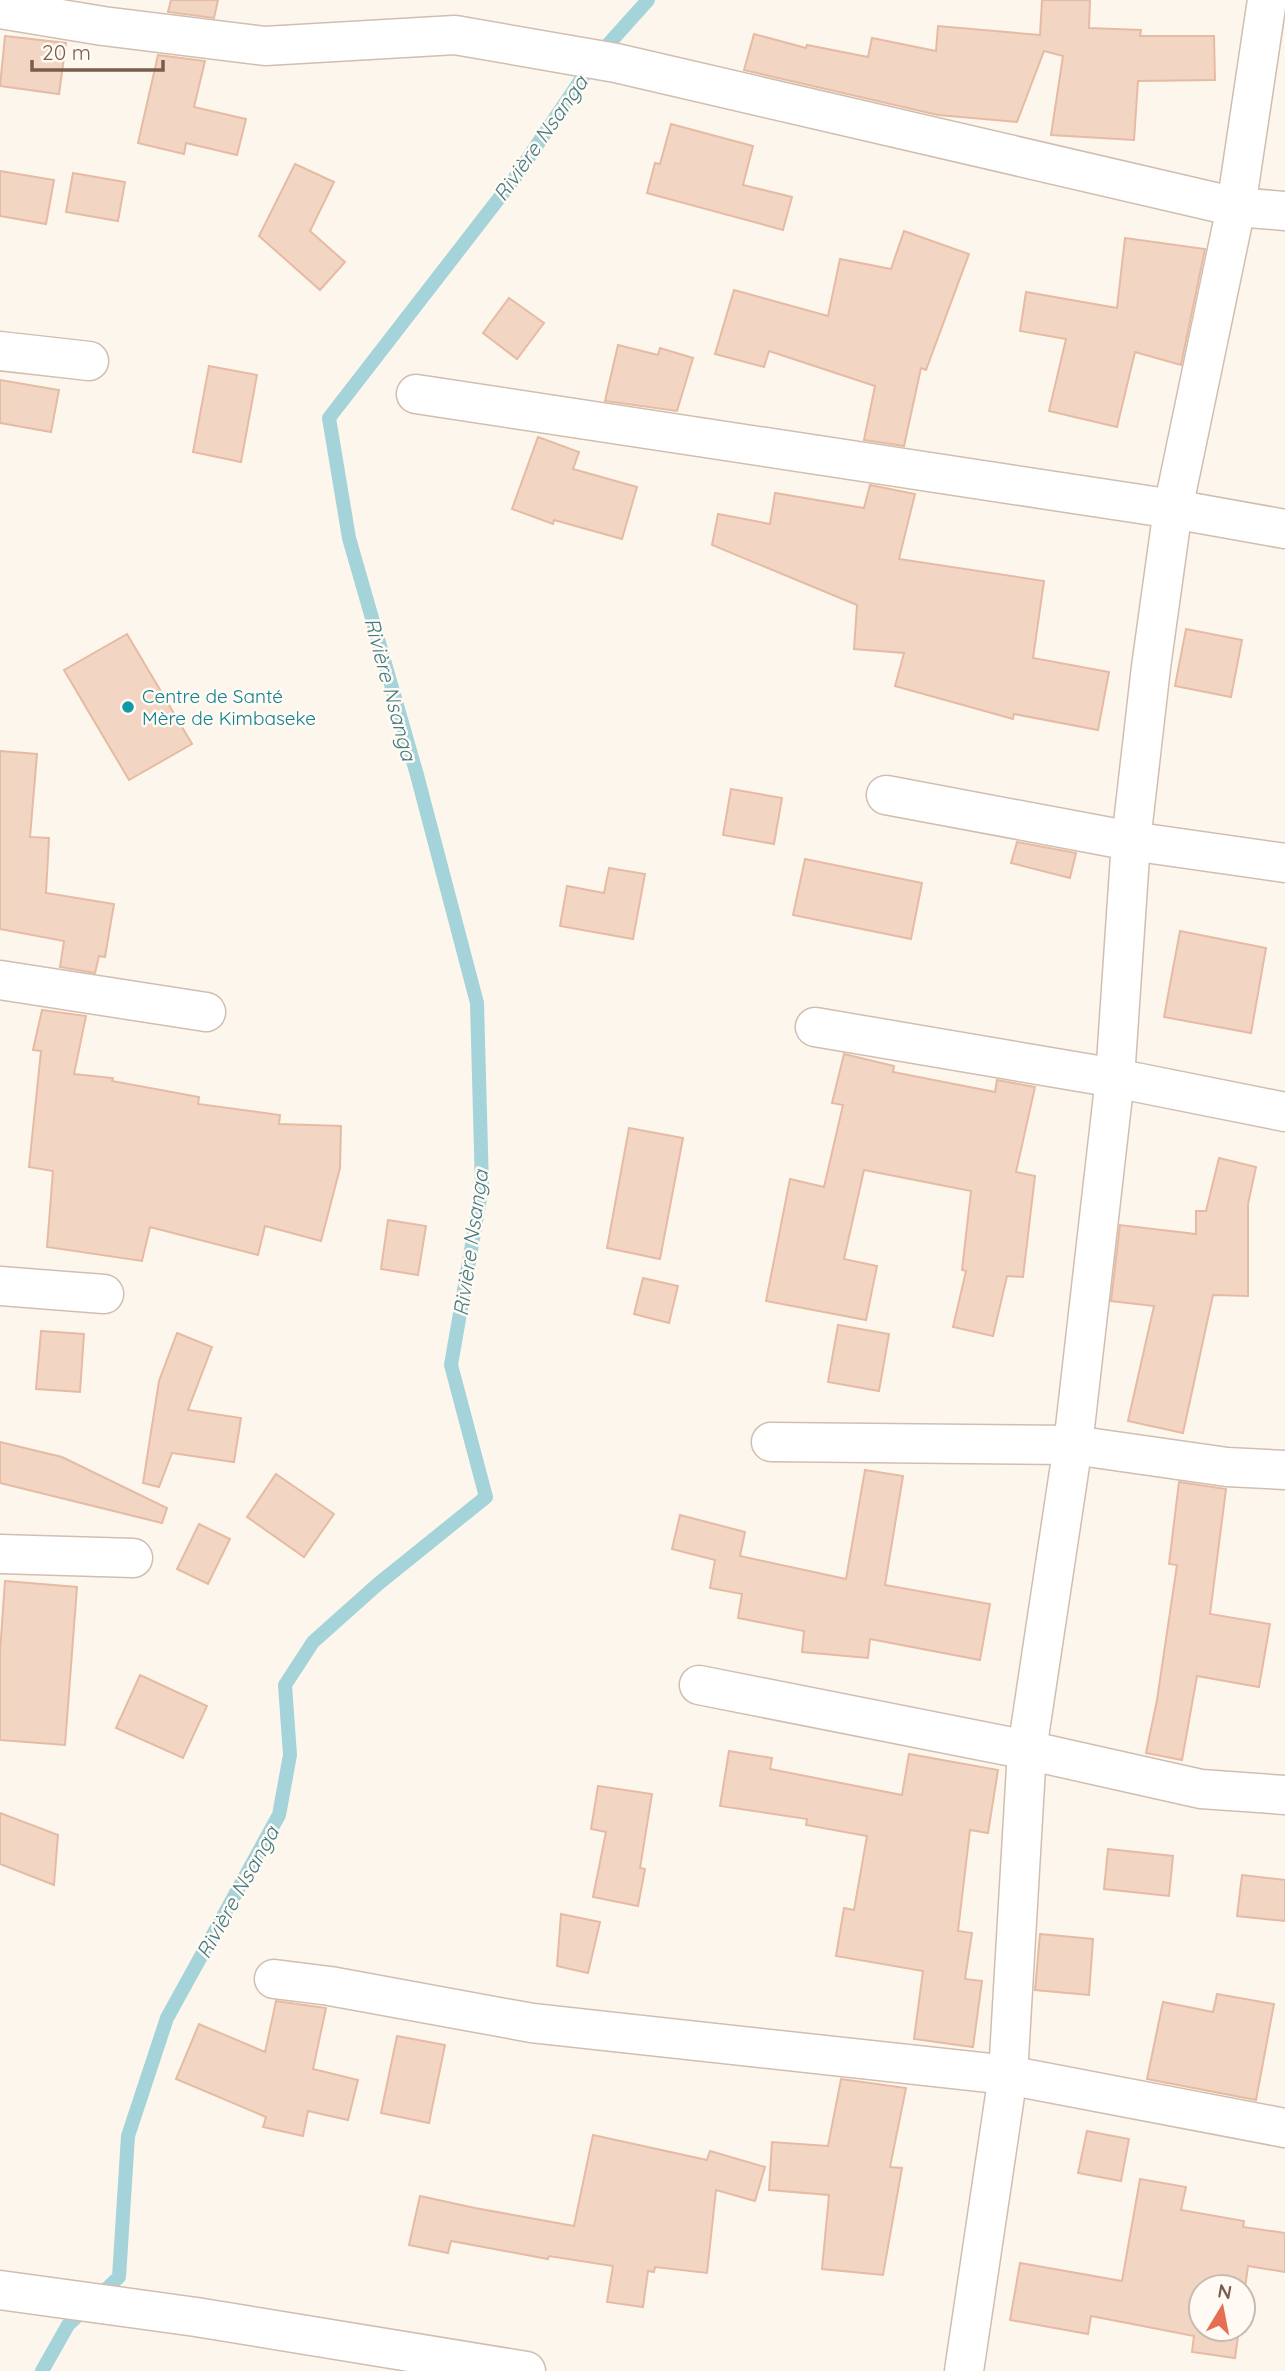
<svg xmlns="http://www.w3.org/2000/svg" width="1285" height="2371" font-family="Quicksand,sans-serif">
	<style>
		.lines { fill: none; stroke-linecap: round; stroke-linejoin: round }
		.stream { stroke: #a5d3da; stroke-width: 14 }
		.building { fill: #f3d5c3; stroke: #e6bba3; stroke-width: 2 }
		.street-casing { stroke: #d1beb0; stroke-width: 41 }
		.street { stroke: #fff; stroke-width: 38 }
		.culture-dot { fill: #0f9aa8; stroke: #fffaf3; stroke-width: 2.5 }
		.labels { text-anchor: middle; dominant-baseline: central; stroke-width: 5; stroke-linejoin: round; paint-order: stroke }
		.culture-label { font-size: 19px; fill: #0d838f; stroke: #fffaf3; text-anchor: start }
		.water-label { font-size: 21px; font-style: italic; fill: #437c86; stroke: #fffaf3 }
	</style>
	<rect width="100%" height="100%" fill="#fdf6ec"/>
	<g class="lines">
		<path class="stream" d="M42,2371L68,2325L119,2277L128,2136L167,2018L279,1815L290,1755L285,1685L313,1642L378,1584L486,1497L451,1365L482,1187L477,1003L417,775L349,538L329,418L514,179L595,59L648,0"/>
	</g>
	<g class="building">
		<path d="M171,0H218L214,18L168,12Z"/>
		<path d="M1042,0H1090L1089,28L1141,30L1140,36H1214L1215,80L1138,81L1134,140L1051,135L1063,56L1044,51L1017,122L938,115L744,70L754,34L806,48L807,45L868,57L872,38L936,51L938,26L1040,35Z"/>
		<path d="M5,36L66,43L59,94L0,86Z"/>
		<path d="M158,55L205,61L194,107L246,119L237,155L186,143L184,154L138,143Z"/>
		<path d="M671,124L753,146L743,185L792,197L783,230L647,193L655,163L660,164Z"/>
		<path d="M295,164L334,182L310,231L345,262L320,290L259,236Z"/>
		<path d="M0,171L54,180L46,224L0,216Z"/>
		<path d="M73,173L125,182L118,221L66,212Z"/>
		<path d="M904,231L969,254L926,370L921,368L904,446L864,440L875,386L769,351L764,367L715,354L734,290L828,316L840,259L891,269Z"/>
		<path d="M1125,238L1205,249L1181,365L1135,352L1117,427L1049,411L1066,339L1020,331L1026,292L1117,308Z"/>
		<path d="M509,298L544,323L517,359L483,333Z"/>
		<path d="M618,345L658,355L660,348L693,358L677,411L605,401Z"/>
		<path d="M209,366L257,375L241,462L193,452Z"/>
		<path d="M0,380L59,390L51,432L0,423Z"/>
		<path d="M538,437L579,452L573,469L637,487L622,539L554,520L553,524L512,509Z"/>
		<path d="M870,485L915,494L899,559L1044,581L1033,658L1109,672L1098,730L1014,714L1013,719L895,686L904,653L854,649L857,605L712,545L718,514L770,524L775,493L864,508Z"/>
		<path d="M1186,629L1242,640L1231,697L1175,686Z"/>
		<path d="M127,634L192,744L129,780L64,670Z"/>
		<path d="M0,751L37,754L30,837L49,838L46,893L114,904L105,957L99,956L95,973L60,967L64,941L0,929Z"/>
		<path d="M731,789L782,798L774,844L723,835Z"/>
		<path d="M1017,842L1076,853L1070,878L1011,863Z"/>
		<path d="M805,859L922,883L911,939L793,915Z"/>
		<path d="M609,868L645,874L633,939L560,926L567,886L604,893Z"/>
		<path d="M1180,931L1266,948L1251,1033L1164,1017Z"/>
		<path d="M42,1010L86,1016L74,1074L113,1078L112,1081L199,1097L198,1104L280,1115L279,1124L341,1126L340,1168L321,1241L265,1226L258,1255L150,1227L142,1261L47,1247L53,1171L29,1167L41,1051L33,1050Z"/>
		<path d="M844,1054L894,1066L893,1072L995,1092L997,1080L1035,1087L1016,1172L1035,1176L1023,1277L1007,1276L993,1336L953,1327L966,1271L962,1270L971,1191L864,1170L844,1259L877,1266L866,1320L766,1301L790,1179L824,1187L843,1105L832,1103Z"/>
		<path d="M629,1128L683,1138L660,1259L607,1248Z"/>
		<path d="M1219,1158L1256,1167L1248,1204V1296L1213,1295L1183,1433L1128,1421L1154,1306L1111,1301L1120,1225L1196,1234V1211H1206Z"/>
		<path d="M388,1220L426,1226L418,1275L381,1269Z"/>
		<path d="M643,1278L678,1286L669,1323L634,1314Z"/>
		<path d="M838,1325L889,1334L879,1391L828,1382Z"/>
		<path d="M41,1331L84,1334L80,1392L36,1389Z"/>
		<path d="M177,1333L212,1347L188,1410L241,1418L234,1462L172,1453L159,1487L143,1483L159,1381Z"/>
		<path d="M0,1442L62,1457L167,1508L162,1523L0,1483Z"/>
		<path d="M865,1470L903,1476L885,1585L990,1604L980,1660L870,1639L868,1658L802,1652L804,1631L738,1618L742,1594L710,1588L715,1560L672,1549L680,1515L745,1532L740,1556L846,1579Z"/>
		<path d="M276,1474L334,1514L304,1557L247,1517Z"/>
		<path d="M1179,1482L1226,1489L1210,1614L1270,1624L1259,1687L1197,1676L1182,1760L1146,1753L1157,1700L1177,1565L1169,1564Z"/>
		<path d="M199,1524L230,1539L208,1584L177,1569Z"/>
		<path d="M5,1581L77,1587L65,1745L0,1740V1652Z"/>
		<path d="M140,1675L207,1706L183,1758L116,1728Z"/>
		<path d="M729,1751L772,1758L770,1769L902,1795L909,1754L998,1770L988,1833L970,1830L958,1931L972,1933L965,1979L982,1981L973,2047L914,2039L923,1971L836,1956L844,1908L854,1910L867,1836L806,1825L807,1819L720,1806Z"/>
		<path d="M598,1786L652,1794L640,1868L645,1869L638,1906L593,1897L606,1832L591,1829Z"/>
		<path d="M0,1813L58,1835L54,1885L0,1864Z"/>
		<path d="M1108,1849L1173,1856L1169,1896L1104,1889Z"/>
		<path d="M1242,1875L1285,1880V1921L1237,1916Z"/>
		<path d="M561,1914L600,1922L588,1973L557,1966Z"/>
		<path d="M1040,1934L1093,1939L1089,1995L1035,1990Z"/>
		<path d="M1217,1994L1274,2004L1256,2100L1147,2079L1163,2002L1213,2012Z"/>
		<path d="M276,2001L326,2008L313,2069L358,2080L348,2120L308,2111L303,2136L263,2127L266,2117L176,2079L199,2024L265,2052Z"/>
		<path d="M397,2036L445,2045L429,2123L381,2113Z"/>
		<path d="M841,2079L906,2088L890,2167L902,2168L883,2275L822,2269L829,2195L769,2190L772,2142L828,2146Z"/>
		<path d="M1087,2131L1129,2139L1121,2181L1078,2173Z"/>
		<path d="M593,2135L707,2160L710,2151L765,2167L755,2201L716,2190L707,2273L655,2267L654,2272L648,2271L643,2307L607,2302L613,2266L549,2256L548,2259L451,2241L448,2253L409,2245L420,2196L475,2208L574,2226Z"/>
		<path d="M1140,2179L1186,2187L1181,2210L1244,2221L1243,2227L1285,2233V2272L1248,2266L1243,2303V2287H1201V2329H1239L1235,2358L1192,2352L1194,2336L1091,2316L1088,2334L1010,2320L1020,2263L1122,2281Z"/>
	</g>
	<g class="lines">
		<g class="street-casing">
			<g id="street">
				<path d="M0,9L103,26L265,46L455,35L616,63L1236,207L1285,211"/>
				<path d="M0,351L89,361"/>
				<path d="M416,394L1173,509L1285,529"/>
				<path d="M886,795L1131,841L1285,863"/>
				<path d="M0,980L206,1012"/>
				<path d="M815,1027L1115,1078L1285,1112"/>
				<path d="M0,1286L104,1294"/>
				<path d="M771,1442L1073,1445L1227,1467L1285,1470"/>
				<path d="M0,1554L133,1558"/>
				<path d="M699,1685L1027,1750L1201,1789L1285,1795"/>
				<path d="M274,1979L330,1986L532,2023L1008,2075L1285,2128"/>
				<path d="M0,2290L196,2317L526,2371"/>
				<path d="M964,2371L1008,2075L1027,1750L1073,1445L1115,1078L1131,841L1151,667L1173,509L1236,207L1267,0"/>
			</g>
		</g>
		<use href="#street" class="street"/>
	</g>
	<circle class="culture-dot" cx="128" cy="707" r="7"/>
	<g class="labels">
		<g class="culture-label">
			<text x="142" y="696">Centre de Santé<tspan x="142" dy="22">Mère de Kimbaseke</tspan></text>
		</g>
		<g class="water-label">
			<text transform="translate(540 138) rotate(-55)">Rivière Nsanga</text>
			<text transform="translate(391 689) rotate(75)">Rivière Nsanga</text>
			<text transform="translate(470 1243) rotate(-82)">Rivière Nsanga</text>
			<text transform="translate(237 1892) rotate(-61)">Rivière Nsanga</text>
		</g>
	</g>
	<g transform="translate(1222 2308) rotate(10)"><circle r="33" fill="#fffaf3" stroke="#cabbb1" stroke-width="2"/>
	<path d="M0-5L12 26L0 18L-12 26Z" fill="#e76f51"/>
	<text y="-10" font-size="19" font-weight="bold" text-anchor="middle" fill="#7a5c4d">N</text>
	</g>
	<path d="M32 60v10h131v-10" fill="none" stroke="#7a5c4d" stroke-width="3.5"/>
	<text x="42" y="60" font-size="21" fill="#7a5c4d" stroke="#fffaf3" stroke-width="5" paint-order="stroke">20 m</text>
</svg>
